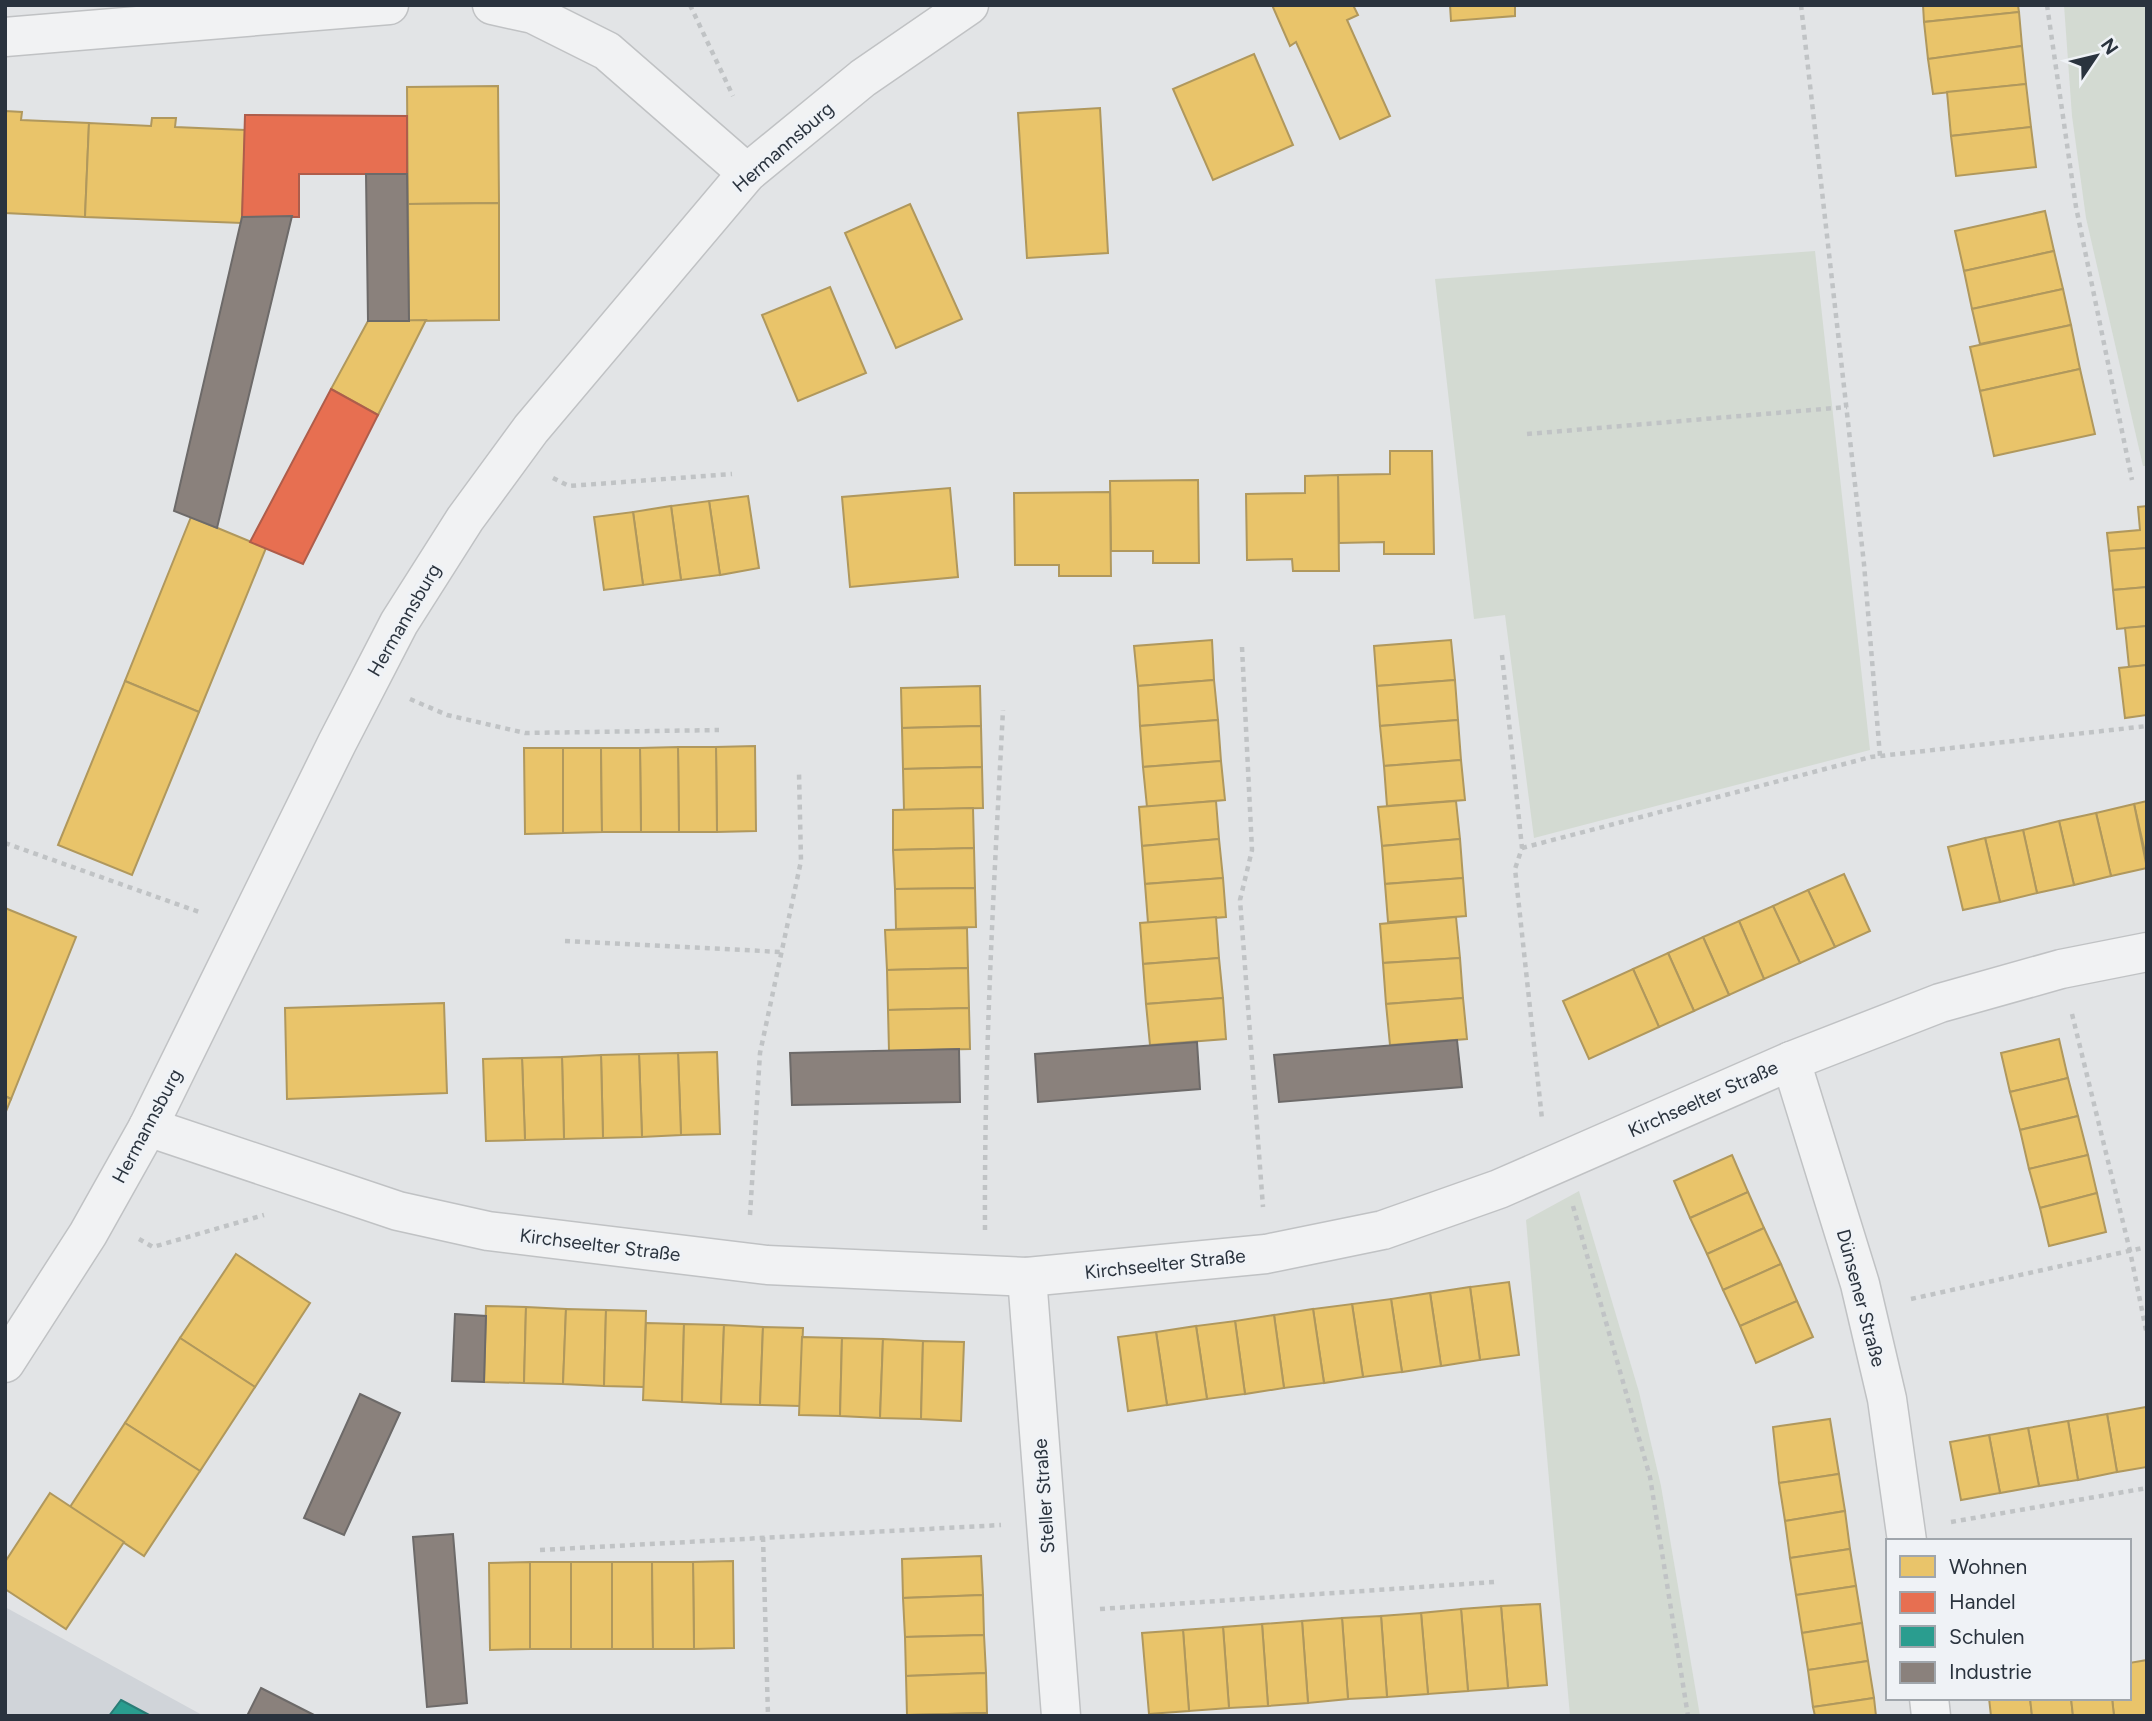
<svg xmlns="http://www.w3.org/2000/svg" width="2152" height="1721" font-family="Figtree,sans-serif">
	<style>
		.built { fill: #d0d4d9 }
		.green { fill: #d3dad2 }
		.homes { fill: #e9c46a; stroke: #b0985d; stroke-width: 2 }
		.shops { fill: #e76f51; stroke: #ae5d4b; stroke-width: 2 }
		.schools { fill: #2a9d8f; stroke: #2a7d77; stroke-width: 2 }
		.industry { fill: #8a817c; stroke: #6d6a69; stroke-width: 2 }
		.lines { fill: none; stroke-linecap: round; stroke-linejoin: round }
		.street-casing { stroke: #c0c2c4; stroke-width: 41 }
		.path { stroke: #c0c3c5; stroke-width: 4.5; stroke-dasharray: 5 5; stroke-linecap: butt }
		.street { stroke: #f1f2f3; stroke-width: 38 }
		.labels { text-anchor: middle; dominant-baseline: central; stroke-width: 7; stroke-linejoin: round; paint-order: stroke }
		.street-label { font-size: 19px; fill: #2a333e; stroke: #eff2f6 }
	</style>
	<rect width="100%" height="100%" fill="#e2e4e6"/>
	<path class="built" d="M5,1607L204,1716H5Z"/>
	<g class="green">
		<path d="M2064,5H2147V466H2143L2086,218L2072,116Z"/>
		<path d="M1815,251L1870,750L1534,838L1505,615L1474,619L1435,279Z"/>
		<path d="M1579,1191L1639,1392L1661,1486L1700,1716H1570L1526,1220Z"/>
	</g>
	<g class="homes">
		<path d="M1272,5H1353L1358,15L1347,20L1390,116L1340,139L1296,42L1290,46Z"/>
		<path d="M1450,5H1515V16L1451,21Z"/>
		<path d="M1923,5H2018L2019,12L1924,22Z"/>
		<path d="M2019,12L2022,46L1928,59L1924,22Z"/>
		<path d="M2022,46L2026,84L1933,94L1928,59Z"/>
		<path d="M1254,54L1293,145L1213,180L1173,89Z"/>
		<path d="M2026,84L2031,127L1951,136L1947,92Z"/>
		<path d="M498,86L499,203L408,204L407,87Z"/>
		<path d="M1100,108L1108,253L1027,258L1018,113Z"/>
		<path d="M5,111L22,112L21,120L89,123L85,217L5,213Z"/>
		<path d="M152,118H176L175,127L245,130L242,223L85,217L89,123L151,126Z"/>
		<path d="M2031,127L2036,167L1956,176L1951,136Z"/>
		<path d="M499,203V320L409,321L408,204Z"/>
		<path d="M910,204L962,319L896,348L845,233Z"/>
		<path d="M2045,211L2054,251L1964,271L1955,231Z"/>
		<path d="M2054,251L2063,289L1972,309L1964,271Z"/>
		<path d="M830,287L866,373L798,401L762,315Z"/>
		<path d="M2063,289L2071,325L1980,344L1972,309Z"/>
		<path d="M426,320L378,415L331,389L368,321Z"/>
		<path d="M2071,325L2080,369L1980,391L1970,347Z"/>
		<path d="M2080,369L2095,434L1994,456L1980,391Z"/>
		<path d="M1390,451H1432L1434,554H1384V542L1339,543L1338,475L1390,474Z"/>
		<path d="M1338,475L1339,571H1293L1292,559L1247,560L1246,494L1305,493V476Z"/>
		<path d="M1198,480L1199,563H1153V551H1111L1110,481Z"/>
		<path d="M950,488L958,577L850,587L842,497Z"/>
		<path d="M1110,492L1111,576H1059V565H1015L1014,493Z"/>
		<path d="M748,496L759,568L720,575L709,501Z"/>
		<path d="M709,501L720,575L681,580L671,506Z"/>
		<path d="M671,506L681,580L643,585L633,512Z"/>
		<path d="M2147,506V548L2109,551L2107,533L2140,530L2138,507Z"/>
		<path d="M633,512L643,585L604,590L594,517Z"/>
		<path d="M191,517L266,548L199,712L125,681Z"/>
		<path d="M2147,548V587L2113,590L2109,551Z"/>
		<path d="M2147,587V626L2117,629L2113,590Z"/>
		<path d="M2147,626V665L2129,667L2125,628Z"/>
		<path d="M1212,640L1214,680L1138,686L1134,646Z"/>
		<path d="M1451,640L1455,680L1377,686L1374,646Z"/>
		<path d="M2147,665V715L2125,718L2119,668Z"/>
		<path d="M1214,680L1218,720L1140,726L1138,686Z"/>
		<path d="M1455,680L1458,720L1380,726L1377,686Z"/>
		<path d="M125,681L199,712L132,875L58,845Z"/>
		<path d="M980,686L981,726L902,728L901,688Z"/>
		<path d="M1218,720L1221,761L1143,767L1140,726Z"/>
		<path d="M1458,720L1461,760L1384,766L1380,726Z"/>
		<path d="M981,726L982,767L903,769L902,728Z"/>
		<path d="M755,746L756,831L717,832L716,747Z"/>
		<path d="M678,747H716L717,832H679Z"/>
		<path d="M678,747L679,832H641L640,748Z"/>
		<path d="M524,748H563V833L525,834Z"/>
		<path d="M563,748H601L602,832L563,833Z"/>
		<path d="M601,748H640L641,832H602Z"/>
		<path d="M1461,760L1465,800L1387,806L1384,766Z"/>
		<path d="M1221,761L1225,800L1147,807L1143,767Z"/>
		<path d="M982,767L983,808L904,810L903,769Z"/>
		<path d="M1216,801L1219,839L1142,846L1139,807Z"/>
		<path d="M1456,801L1460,839L1382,846L1378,807Z"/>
		<path d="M2147,801V861L2134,804Z"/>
		<path d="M2134,804L2147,868L2111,876L2096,813Z"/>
		<path d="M973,808L974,848L893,850V810Z"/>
		<path d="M2096,813L2111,876L2074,885L2059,821Z"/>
		<path d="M2059,821L2074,885L2037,893L2023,830Z"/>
		<path d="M2023,830L2037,893L2000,902L1985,838Z"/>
		<path d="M1985,838L2000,902L1963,910L1948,847Z"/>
		<path d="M1219,839L1223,878L1145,884L1142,846Z"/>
		<path d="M1460,839L1463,878L1385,884L1382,846Z"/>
		<path d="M974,848L975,888L895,889L893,850Z"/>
		<path d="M1844,874L1870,931L1835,947L1808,890Z"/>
		<path d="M1223,878L1226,917L1148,923L1145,884Z"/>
		<path d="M1463,878L1466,916L1388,922L1385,884Z"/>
		<path d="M975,888L976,927L896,929L895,889Z"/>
		<path d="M1808,890L1835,947L1800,963L1773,906Z"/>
		<path d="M1773,906L1800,963L1764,979L1739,921Z"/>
		<path d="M5,908L76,937L11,1099L5,1096Z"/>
		<path d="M1216,917L1219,958L1143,964L1140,923Z"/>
		<path d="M1456,917L1460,958L1383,963L1380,924Z"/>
		<path d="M1739,921L1764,979L1729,995L1703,937Z"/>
		<path d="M967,928L968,968L887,970L885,930Z"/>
		<path d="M1703,937L1729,995L1694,1011L1668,953Z"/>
		<path d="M1668,953L1694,1011L1659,1027L1633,969Z"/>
		<path d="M1219,958L1223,998L1146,1004L1143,964Z"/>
		<path d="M1460,958L1463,998L1386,1004L1383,963Z"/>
		<path d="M968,968L969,1008L888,1010L887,970Z"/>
		<path d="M1633,969L1659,1027L1589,1059L1563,1001Z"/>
		<path d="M1223,998L1226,1039L1150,1045L1146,1004Z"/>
		<path d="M1463,998L1467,1039L1390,1045L1386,1004Z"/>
		<path d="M444,1003L447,1093L287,1099L285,1008Z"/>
		<path d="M969,1008L970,1049L889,1051L888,1010Z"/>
		<path d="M2059,1039L2068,1078L2010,1092L2001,1053Z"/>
		<path d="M717,1052L720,1134L681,1135L678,1053Z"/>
		<path d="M678,1053L681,1135L642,1137L639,1054Z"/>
		<path d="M639,1054L642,1137L603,1138L601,1055Z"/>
		<path d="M601,1055L603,1138L564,1139L562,1057Z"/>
		<path d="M562,1057L564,1139L525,1140L522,1058Z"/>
		<path d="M522,1058L525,1140L486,1141L483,1059Z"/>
		<path d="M2068,1078L2078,1116L2020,1130L2010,1092Z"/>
		<path d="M5,1096L11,1099L5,1114Z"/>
		<path d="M2078,1116L2088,1155L2029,1169L2020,1130Z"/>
		<path d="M1732,1155L1748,1192L1690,1218L1674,1181Z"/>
		<path d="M2088,1155L2097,1193L2040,1208L2029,1169Z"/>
		<path d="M1748,1192L1764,1228L1707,1254L1690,1218Z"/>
		<path d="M2097,1193L2106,1232L2049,1246L2040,1208Z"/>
		<path d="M1764,1228L1781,1264L1723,1290L1707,1254Z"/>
		<path d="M236,1254L310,1303L255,1387L180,1338Z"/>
		<path d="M1781,1264L1797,1301L1740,1326L1723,1290Z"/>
		<path d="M1509,1282L1519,1355L1480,1360L1470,1287Z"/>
		<path d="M1470,1287L1480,1360L1441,1366L1430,1293Z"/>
		<path d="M1430,1293L1441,1366L1402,1372L1391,1299Z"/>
		<path d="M1391,1299L1402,1372L1363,1377L1352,1304Z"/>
		<path d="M1797,1301L1813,1337L1756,1363L1740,1326Z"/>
		<path d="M1352,1304L1363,1377L1324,1383L1313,1309Z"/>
		<path d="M486,1306L526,1307L524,1383L484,1382Z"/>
		<path d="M526,1307L566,1309L563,1384L524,1383Z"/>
		<path d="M566,1309L606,1310L604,1386L563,1384Z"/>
		<path d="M1313,1309L1324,1383L1284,1388L1274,1315Z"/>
		<path d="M606,1310L646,1311L644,1387L604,1386Z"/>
		<path d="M1274,1315L1284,1388L1245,1394L1235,1321Z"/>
		<path d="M1235,1321L1245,1394L1207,1399L1196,1326Z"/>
		<path d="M646,1323L684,1324L682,1402L643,1400Z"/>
		<path d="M684,1324L724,1325L721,1404L682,1402Z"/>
		<path d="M724,1325L763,1327L760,1405L721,1404Z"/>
		<path d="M1196,1326L1207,1399L1167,1405L1156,1332Z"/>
		<path d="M763,1327L803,1328L800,1406L760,1405Z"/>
		<path d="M1156,1332L1167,1405L1128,1411L1118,1337Z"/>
		<path d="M802,1337L842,1338L840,1416L799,1415Z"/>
		<path d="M180,1338L255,1387L200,1471L125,1423Z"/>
		<path d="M842,1338L883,1339L880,1418L840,1416Z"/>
		<path d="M883,1339L923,1341L921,1419L880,1418Z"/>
		<path d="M923,1341L964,1342L961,1421L921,1419Z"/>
		<path d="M2146,1407L2147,1467L2117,1472L2107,1414Z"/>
		<path d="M2107,1414L2117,1472L2078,1480L2068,1421Z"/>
		<path d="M1830,1419L1839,1474L1779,1483L1773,1427Z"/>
		<path d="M2068,1421L2078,1480L2039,1486L2028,1428Z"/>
		<path d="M125,1423L200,1471L144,1556L70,1507Z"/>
		<path d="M2028,1428L2039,1486L2000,1493L1989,1435Z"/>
		<path d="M1989,1435L2000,1493L1961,1500L1950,1442Z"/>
		<path d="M1839,1474L1845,1511L1785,1521L1779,1483Z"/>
		<path d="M50,1493L124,1542L66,1629L5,1589V1562Z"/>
		<path d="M1845,1511L1850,1549L1790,1558L1785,1521Z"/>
		<path d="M1850,1549L1856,1586L1796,1595L1790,1558Z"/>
		<path d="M981,1556L983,1595L903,1598L902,1559Z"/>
		<path d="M733,1561L734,1648L694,1649L693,1562Z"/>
		<path d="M530,1562V1649L490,1650L489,1563Z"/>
		<rect x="530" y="1562" width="41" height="87"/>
		<rect x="571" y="1562" width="41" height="87"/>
		<path d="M612,1562H652L653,1649H612Z"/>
		<path d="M652,1562H693L694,1649H653Z"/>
		<path d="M1856,1586L1862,1623L1802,1633L1796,1595Z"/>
		<path d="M983,1595L984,1635L905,1637L903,1598Z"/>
		<path d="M1540,1604L1547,1685L1508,1688L1501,1606Z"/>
		<path d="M1501,1606L1508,1688L1468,1691L1461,1609Z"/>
		<path d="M1461,1609L1468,1691L1428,1694L1421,1613Z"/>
		<path d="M1421,1613L1428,1694L1387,1697L1381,1616Z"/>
		<path d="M1381,1616L1387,1697L1348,1699L1342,1618Z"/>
		<path d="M1342,1618L1348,1699L1308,1703L1302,1621Z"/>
		<path d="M1302,1621L1308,1703L1268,1706L1262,1624Z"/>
		<path d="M1862,1623L1868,1661L1808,1670L1802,1633Z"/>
		<path d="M1262,1624L1268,1706L1229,1708L1223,1627Z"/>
		<path d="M1223,1627L1229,1708L1189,1711L1183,1630Z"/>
		<path d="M1183,1630L1189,1711L1149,1714L1142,1633Z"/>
		<path d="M984,1635L986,1673L906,1676L905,1637Z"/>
		<path d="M2147,1660V1716H2114L2112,1698H2129V1663Z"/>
		<path d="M1868,1661L1874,1698L1813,1707L1808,1670Z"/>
		<path d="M986,1673L987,1713L907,1715L906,1676Z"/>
		<path d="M1874,1698L1876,1716H1815L1813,1707Z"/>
		<path d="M1989,1698H2030L2032,1716H1991Z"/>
		<path d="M2030,1698H2071L2073,1716H2032Z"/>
		<path d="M2071,1698H2112L2114,1716H2073Z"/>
		<path d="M987,1713V1716L907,1715Z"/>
	</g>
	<g class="shops">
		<path d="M245,115L407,116V174H299V217H242Z"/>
		<path d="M331,389L378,415L303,564L250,542Z"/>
	</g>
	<path class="schools" d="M121,1700L151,1716H109Z"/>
	<g class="industry">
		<path d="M366,174H407L409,321H368Z"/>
		<path d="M292,216L217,528L174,511L242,217Z"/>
		<path d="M1457,1040L1462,1087L1279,1102L1274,1055Z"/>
		<path d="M1197,1042L1200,1089L1038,1102L1035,1054Z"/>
		<path d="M959,1049L960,1102L792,1105L790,1053Z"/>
		<path d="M455,1314L486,1316L484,1382L452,1381Z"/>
		<path d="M360,1394L400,1413L344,1535L304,1518Z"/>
		<path d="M453,1534L467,1703L427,1707L413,1537Z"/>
		<path d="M261,1688L316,1716H247Z"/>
	</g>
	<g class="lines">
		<g class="street-casing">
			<g id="street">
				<path d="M492,5L533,14L607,51L747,173"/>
				<path d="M5,37L389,5"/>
				<path d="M1791,1061L1860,1284L1887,1399L1907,1541"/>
				<path d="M148,1127L398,1211L488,1231L767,1265L1027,1277L1266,1254L1383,1230L1499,1189L1791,1061L1940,1003L2061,969L2147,952"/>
				<path d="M1027,1277L1061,1716"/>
				<path d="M5,1363L88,1234L148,1127L337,743L399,623L465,519L531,429L747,173L863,78L969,5"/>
				<path d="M1929,1698L1931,1716"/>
			</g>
		</g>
		<g class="path">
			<path d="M690,5L733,96"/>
			<path d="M1801,5L1864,564L1880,756"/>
			<path d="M2047,5L2076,207L2132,480"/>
			<path d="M1527,434L1847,407"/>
			<path d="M553,478L569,486L732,474"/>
			<path d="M1242,647L1252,850L1240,900L1263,1207"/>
			<path d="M1502,655L1522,848L1515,869L1542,1119"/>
			<path d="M410,699L447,715L525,733L719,730"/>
			<path d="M5,843L202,913"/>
			<path d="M1522,848L1871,757L2147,726"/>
			<path d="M565,941L782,952"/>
			<path d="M2072,1014L2130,1251L2147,1335"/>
			<path d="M1573,1206L1650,1477L1688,1716"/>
			<path d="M750,1215L760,1053L801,861L799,773"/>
			<path d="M985,1230C984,1056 994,883 1003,710"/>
			<path d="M139,1239L153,1247L264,1215"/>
			<path d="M1911,1299L2147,1247"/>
			<path d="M1951,1522L2147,1488"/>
			<path d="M763,1537L768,1716"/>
			<path d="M540,1550L1001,1525"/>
			<path d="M1100,1609L1494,1582"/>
		</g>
		<use href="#street" class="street"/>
	</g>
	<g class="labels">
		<g class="street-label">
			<text transform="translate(783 147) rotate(-41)">Hermannsburg</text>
			<text transform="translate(404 620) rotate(-60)">Hermannsburg</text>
			<text transform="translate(1703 1099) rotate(-24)">Kirchseelter Straße</text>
			<text transform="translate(147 1126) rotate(-62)">Hermannsburg</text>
			<text transform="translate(600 1245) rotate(7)">Kirchseelter Straße</text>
			<text transform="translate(1165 1264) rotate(-6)">Kirchseelter Straße</text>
			<text transform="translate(1861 1298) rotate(75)">Dünsener Straße</text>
			<text transform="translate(1044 1496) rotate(-94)">Steller Straße</text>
		</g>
	</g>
	<rect width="2152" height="1721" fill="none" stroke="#2a333e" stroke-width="14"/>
	<rect x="1886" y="1539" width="245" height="161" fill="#eff2f6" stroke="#a0a6ac" stroke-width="2"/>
	<rect x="1900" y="1556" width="35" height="21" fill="#e9c46a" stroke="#a0a6ac" stroke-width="2"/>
	<text x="1949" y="1574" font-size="21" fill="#2a333e">Wohnen</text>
	<rect x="1900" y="1592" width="35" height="21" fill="#e76f51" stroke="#a0a6ac" stroke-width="2"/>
	<text x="1949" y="1609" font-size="21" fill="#2a333e">Handel</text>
	<rect x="1900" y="1626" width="35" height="21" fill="#2a9d8f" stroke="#a0a6ac" stroke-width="2"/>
	<text x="1949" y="1644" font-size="21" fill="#2a333e">Schulen</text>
	<rect x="1900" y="1662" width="35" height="21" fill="#8a817c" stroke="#a0a6ac" stroke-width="2"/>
	<text x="1949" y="1679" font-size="21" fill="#2a333e">Industrie</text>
	<g transform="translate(2096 56) rotate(55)" stroke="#eff2f6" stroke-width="5" paint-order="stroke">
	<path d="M0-5L12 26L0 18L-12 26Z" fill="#2a333e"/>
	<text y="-10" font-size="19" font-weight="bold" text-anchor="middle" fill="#2a333e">N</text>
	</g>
</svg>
